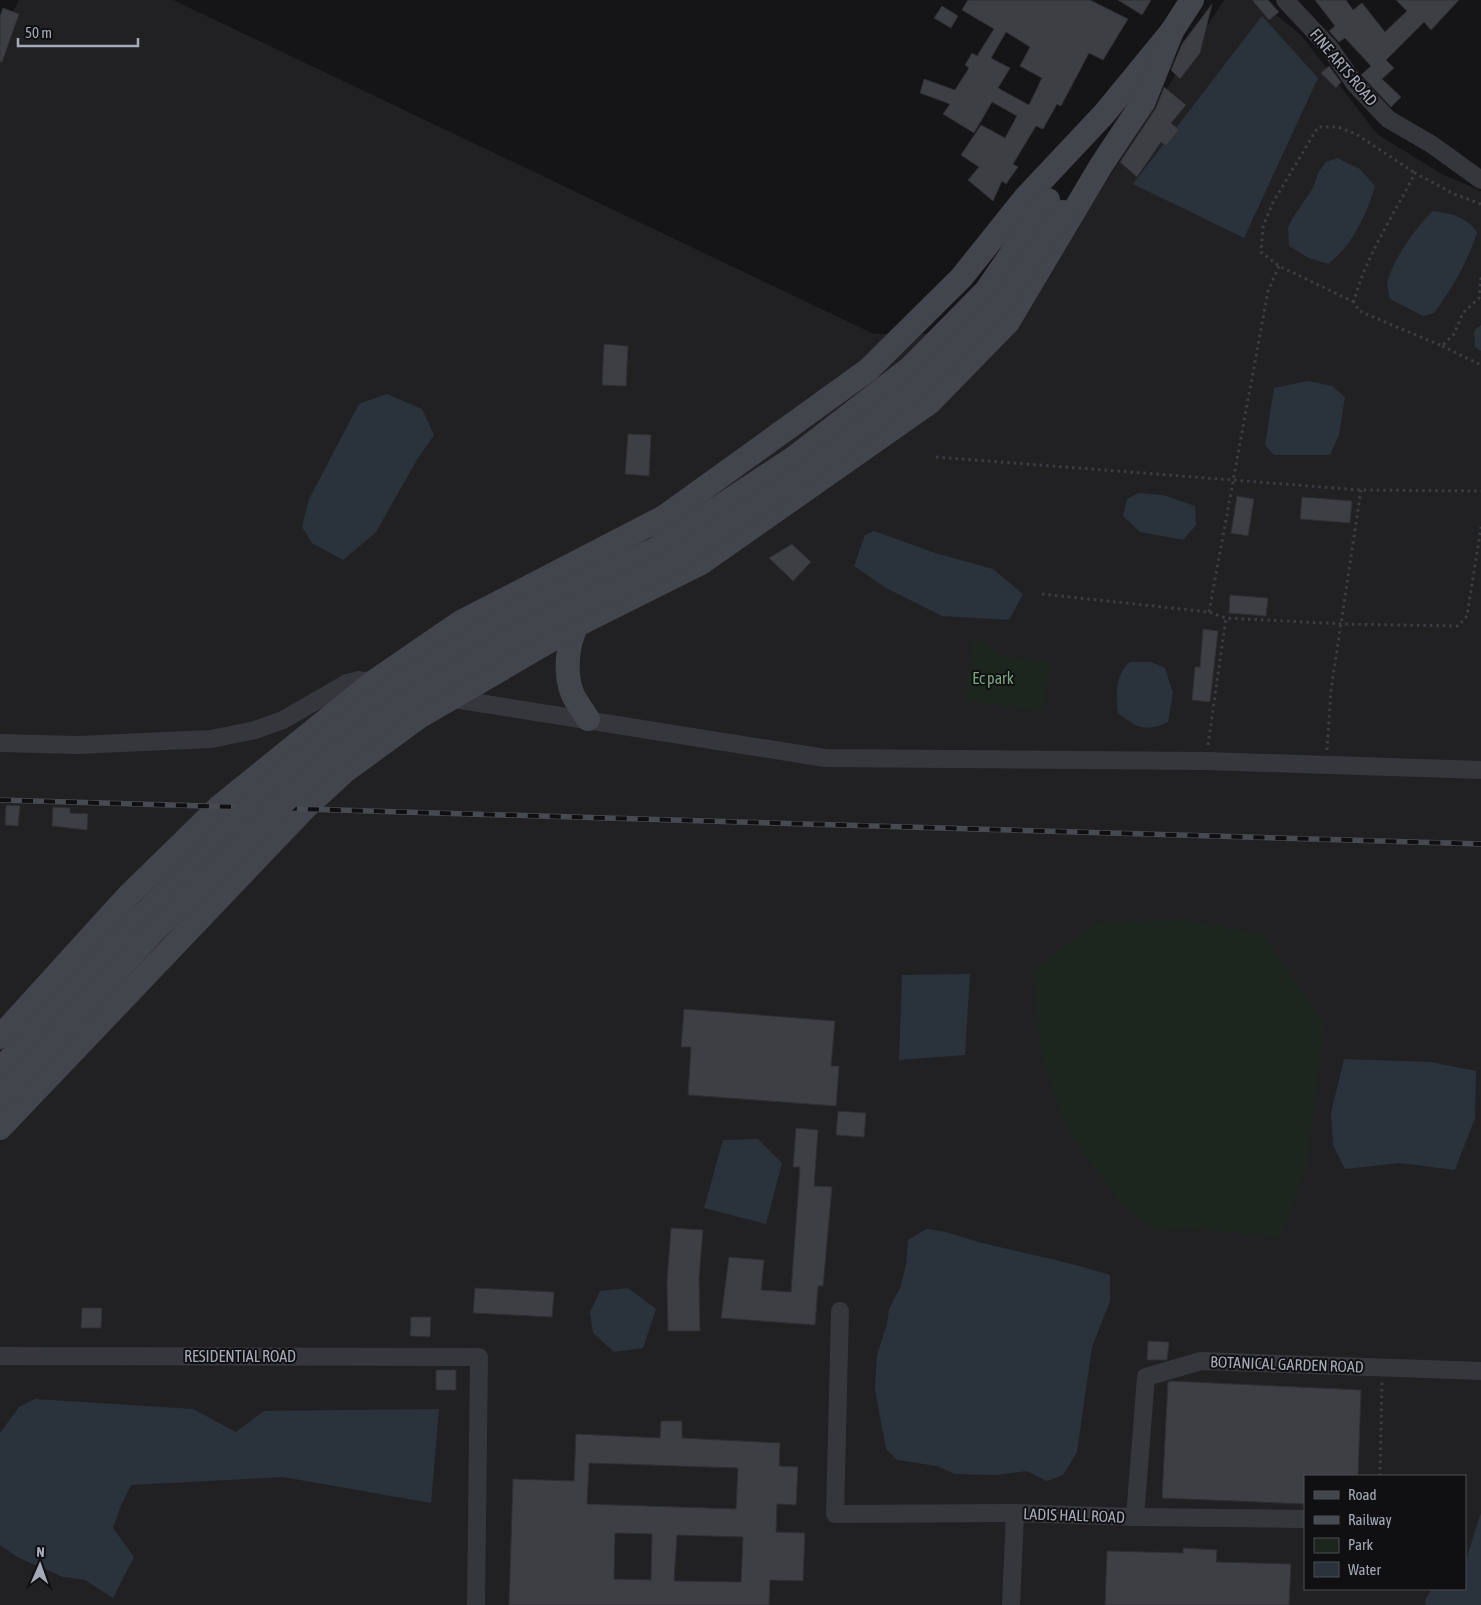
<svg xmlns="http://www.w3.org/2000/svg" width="1481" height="1605" font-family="'Asap Condensed',sans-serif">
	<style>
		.built { fill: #212124; fill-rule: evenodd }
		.green { fill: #1d261e }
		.water { fill: #2a333c }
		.building { fill: #3e3f45; stroke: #2f2f33; fill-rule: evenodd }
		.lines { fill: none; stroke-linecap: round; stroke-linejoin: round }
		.path { stroke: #3b3d44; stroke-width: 3; stroke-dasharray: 2.5 4; stroke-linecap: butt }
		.street { stroke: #36363d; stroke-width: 18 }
		.secondary { stroke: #43454d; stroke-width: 24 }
		.rail-casing { stroke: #484a52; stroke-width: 5.5 }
		.rail { stroke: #101012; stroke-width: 4; stroke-dasharray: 11; stroke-linecap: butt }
		.secondary-bridge { stroke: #43454d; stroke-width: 24 }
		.labels { text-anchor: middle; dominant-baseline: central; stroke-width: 4; stroke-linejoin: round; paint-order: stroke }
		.street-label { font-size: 16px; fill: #a5aab9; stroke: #101012 }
		.park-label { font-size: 16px; fill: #7ba680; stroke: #101012 }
	</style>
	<rect width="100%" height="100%" fill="#151517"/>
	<path class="built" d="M19,0H173L874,334H1007L1224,0H1258L1301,35L1377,134L1442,174L1481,191V1605H0V37ZM1305,1476H1465V1589H1305Z"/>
	<g class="green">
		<path d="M973,638L1009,658L1050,663L1043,711L965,701Z"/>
		<path d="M1184,920L1264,935L1324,1024L1307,1165L1280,1237L1185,1228L1156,1230L1121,1204L1068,1132L1042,1058L1032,971L1096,923Z"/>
	</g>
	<g class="water">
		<path d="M1262,16L1318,78L1244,238L1133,184Z"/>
		<path d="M1337,158L1360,169L1375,186C1367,214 1352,246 1328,264L1309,258L1289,246L1288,228L1292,219L1313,188L1318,173L1326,162Z"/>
		<path d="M1433,211C1450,213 1467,217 1477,232C1468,262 1452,288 1434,313L1423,316L1390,299C1389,293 1386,285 1388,280C1394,258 1417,226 1433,211Z"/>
		<path d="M1481,325V351L1475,347L1474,331Z"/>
		<path d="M1307,381L1332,386L1345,397L1339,435L1330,455H1274L1265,445L1274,388Z"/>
		<path d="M387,394L422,409L434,435L418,458L376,532L343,560L312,543L302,527L309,499L359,404Z"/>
		<path d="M1139,493L1163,495L1195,506L1196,525L1183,540L1140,532L1123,516L1127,499Z"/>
		<path d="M874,531L935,553L993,569L1023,594L1009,620L942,616L886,588L854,566L865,535Z"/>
		<path d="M1130,662H1151L1165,668L1173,693L1168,722C1145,733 1136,727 1118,713C1116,696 1115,674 1130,662Z"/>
		<path d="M970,974L965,1055L899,1060L902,975Z"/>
		<path d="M1344,1059L1430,1062L1476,1071L1475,1118L1455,1170L1400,1163L1345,1169L1333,1145L1331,1113Z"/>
		<path d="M758,1139L782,1163L766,1224L704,1208L723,1140Z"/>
		<path d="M926,1229C946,1230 963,1238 982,1243C1025,1253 1068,1262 1110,1275V1301L1092,1347L1077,1452L1063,1475L1047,1481L1027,1471L996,1475L955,1474L937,1466L897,1460L886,1449L875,1389L877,1355L887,1324L889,1309L900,1288L906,1265L908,1240Z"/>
		<path d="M628,1288L656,1309L643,1348L614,1352L593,1333L590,1312L600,1291Z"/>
		<path d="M35,1399L193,1409L236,1432L264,1411L439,1409L431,1503L283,1477L131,1485L121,1505L113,1528L134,1557L113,1598L85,1580L63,1577L19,1558L0,1545V1433L19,1407Z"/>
		<path d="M1481,1513V1605H1426L1425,1600L1432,1589H1465V1563Z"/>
	</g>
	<g class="building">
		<path d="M968,0H1090L1128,19L1103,60L1089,53L1061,106L1057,104L1043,129L1036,126L1013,164L1018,167L1006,184L1002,181L993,201L968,180L979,167L961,155L981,125L1005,138L1017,116L992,102L974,133L943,114L950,104L920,93L924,79L955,90L969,68L965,65L972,53L977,56L994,29L962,10ZM1006,32L1030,47L1020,66L1042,78L1029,105L998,88L1010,68L991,58Z"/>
		<path d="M1118,0H1151L1142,15Z"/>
		<path d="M1252,0H1268L1279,12L1269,20Z"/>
		<path d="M1315,0H1346L1353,10L1362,3L1385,32L1407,11L1396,0H1459L1431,30L1424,22L1386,60L1394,68L1382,79L1401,97L1391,107L1361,75L1371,66L1345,38L1339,42L1329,31L1335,26Z"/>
		<path d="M1212,4L1200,53L1180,79L1171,70L1182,44Z"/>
		<path d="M942,6L958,16L951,28L934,18Z"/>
		<path d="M3,8L19,14L2,62H0V16Z"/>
		<path d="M1329,66L1341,82L1336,88L1321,73Z"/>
		<path d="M1164,87L1186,105L1171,123L1179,130L1166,146L1161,142L1137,177L1120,162L1156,108Z"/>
		<path d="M604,344L628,346L626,386L602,385Z"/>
		<path d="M628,434L651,435L649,476L625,474Z"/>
		<path d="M1237,496L1254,499L1248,536L1231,533Z"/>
		<path d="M1302,497L1352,501L1350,523L1300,519Z"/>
		<path d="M792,544L811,562L793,581L769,558Z"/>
		<path d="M1230,595L1268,598L1266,616L1229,613Z"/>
		<path d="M1203,629L1218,631L1210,702L1192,700L1195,667H1200Z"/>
		<path d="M6,805L20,806L18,826L5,825Z"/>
		<path d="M53,807L70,808V813L88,814L87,830L52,826Z"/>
		<path d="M684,1009L835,1021L831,1066H839L836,1106L688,1095L691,1047H681Z"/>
		<path d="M838,1111L866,1113L864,1137L836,1135Z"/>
		<path d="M796,1128L818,1130L814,1186L832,1187L823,1286H818L815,1325L721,1318L729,1257L764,1260L761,1290L791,1292L800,1167H793Z"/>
		<path d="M671,1228L703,1230L699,1279L700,1331H668L667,1281Z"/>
		<path d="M475,1288L554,1292L552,1317L473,1313Z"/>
		<path d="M82,1308H102L101,1328H81Z"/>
		<path d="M411,1317H431L430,1337L410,1336Z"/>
		<path d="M1148,1341L1169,1342L1167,1360H1147Z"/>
		<rect x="436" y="1370" width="20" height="20"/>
		<path d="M1171,1381L1361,1390L1358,1476H1305V1504L1162,1498L1168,1382Z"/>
		<path d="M661,1421H682V1438L780,1443L779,1466L798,1467L796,1505L777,1504L776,1532L805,1533L803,1581L770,1580L769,1605H509L513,1479L574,1481L576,1434L660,1438ZM589,1463L738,1468L736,1509L587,1504ZM615,1533L652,1534L651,1580L614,1579ZM677,1535L743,1537L741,1582L674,1581Z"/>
		<path d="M1183,1548L1217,1550L1216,1562L1291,1564L1289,1605H1105L1107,1551L1183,1553Z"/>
	</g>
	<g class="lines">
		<g class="path">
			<path d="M1481,204L1454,194L1415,173C1395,213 1364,259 1354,302L1359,311L1442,346L1454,334L1463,313L1479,298L1481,276"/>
			<path d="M1354,302L1279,266L1261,252L1263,227L1272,204L1318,127H1338L1356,134L1415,173"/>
			<path d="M1442,346L1481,365"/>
			<path d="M936,457L1361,490L1481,491"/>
			<path d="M1042,594L1209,612L1226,618L1343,624L1458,626L1467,616L1481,527"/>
			<path d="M1209,612L1268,291L1279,266"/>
			<path d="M1208,745L1226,618"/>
			<path d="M1327,750L1331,690L1361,490"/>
			<path d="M1380,1476L1382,1382"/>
		</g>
		<g class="street">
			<path d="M1285,0L1330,48L1355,84L1388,119L1431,144L1481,180"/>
			<path d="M448,698L825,758L1206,761L1481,770"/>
			<path d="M0,743L77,745L211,739L255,730L283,720L347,683L359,680L378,684"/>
			<path d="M840,1311L835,1514L1015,1513"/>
			<path d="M0,1356L479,1357L476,1605"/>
			<path d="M1135,1517L1146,1377L1201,1361L1481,1371"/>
			<path d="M1011,1605L1015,1513L1135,1517L1305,1519"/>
		</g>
		<g class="secondary">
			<path d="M577,625C567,644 564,675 573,695C577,703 583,711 588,719"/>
			<path d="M0,1037L128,896L219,807L372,683L461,622L664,517L868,370L961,278L1025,198L1104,114L1172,31L1192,0"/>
			<path d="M0,1128L304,809L345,771L419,717L577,625L701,563L929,403L1008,322L1102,164L1144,101L1172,31"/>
		</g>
		<g class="rail-casing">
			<path id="rail" d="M0,800L1481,844"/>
		</g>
		<use href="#rail" class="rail"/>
		<g class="secondary-bridge">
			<path d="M0,1070L137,921L297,762L393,687L521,610L654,550L795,457L910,368L986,291L1048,200"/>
			<path d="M0,1098L151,934L310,776L404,703L531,627L663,567L806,472L923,383L1001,303L1063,212"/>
		</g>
	</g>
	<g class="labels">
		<g class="street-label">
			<text transform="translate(1344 67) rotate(50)">FINE ARTS ROAD</text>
			<text x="240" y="1356">RESIDENTIAL ROAD</text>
			<text transform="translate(1287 1364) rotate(2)">BOTANICAL GARDEN ROAD</text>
			<text transform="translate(1074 1515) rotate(2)">LADIS HALL ROAD</text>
		</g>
		<g class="park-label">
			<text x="993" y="678">Ec park</text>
		</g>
	</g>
	<rect x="1304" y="1475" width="162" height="115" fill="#101012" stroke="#4c4e55"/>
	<rect x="1314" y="1491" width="25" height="8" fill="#43454d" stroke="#4c4e55"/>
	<text x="1348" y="1500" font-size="15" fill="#a5aab9">Road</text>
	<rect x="1314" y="1516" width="25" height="8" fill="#484a52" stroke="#4c4e55"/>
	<text x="1348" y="1525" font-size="15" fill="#a5aab9">Railway</text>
	<rect x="1314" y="1538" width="25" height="15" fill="#1d261e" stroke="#4c4e55"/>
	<text x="1348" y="1550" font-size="15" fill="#a5aab9">Park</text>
	<rect x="1314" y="1562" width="25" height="15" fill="#2a333c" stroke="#4c4e55"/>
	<text x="1348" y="1575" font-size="15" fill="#a5aab9">Water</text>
	<g transform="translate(40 1565) rotate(2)" stroke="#101012" stroke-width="4" paint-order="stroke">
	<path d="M0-4L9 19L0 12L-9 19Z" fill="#a5aab9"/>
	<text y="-8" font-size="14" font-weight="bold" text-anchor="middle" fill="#a5aab9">N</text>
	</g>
	<path d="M18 38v8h120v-8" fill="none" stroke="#a5aab9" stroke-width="2.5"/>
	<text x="25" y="38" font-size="15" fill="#a5aab9" stroke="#101012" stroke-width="4" paint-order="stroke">50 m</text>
</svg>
